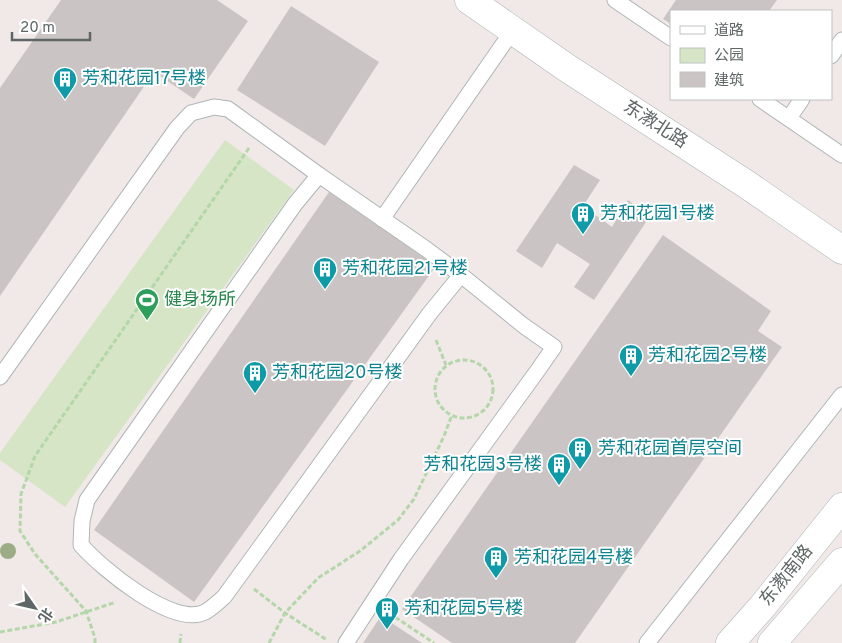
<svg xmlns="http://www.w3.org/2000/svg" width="842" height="643" font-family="Overpass,'Noto Sans SC',sans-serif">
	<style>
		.green { fill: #d5e5c5 }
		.building { fill: #cbc4c4 }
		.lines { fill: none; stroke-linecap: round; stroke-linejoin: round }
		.lane-casing { stroke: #afb5b6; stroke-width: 17 }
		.secondary-casing { stroke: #aeb6b6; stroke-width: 29 }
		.path { stroke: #b4d7a9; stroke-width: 3; stroke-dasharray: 5 2.5; stroke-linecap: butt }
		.lane { stroke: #fff; stroke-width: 15 }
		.secondary { stroke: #fff; stroke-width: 28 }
		.tree { fill: #9bad87 }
		.labels { text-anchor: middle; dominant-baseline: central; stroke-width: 4; stroke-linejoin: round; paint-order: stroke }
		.culture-label { font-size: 18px; fill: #0d838f; stroke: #fff; text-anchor: start }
		.street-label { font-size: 18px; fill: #5e6666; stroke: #fff }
		.leisure-label { font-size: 18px; fill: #27864d; stroke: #fff; text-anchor: start }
	</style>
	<rect width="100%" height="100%" fill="#f0e9e7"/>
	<path class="green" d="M225,140L294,190L65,507L0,460V453Z"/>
	<g class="building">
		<path d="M61,0H217L248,21L194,99L154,72L0,296V88Z"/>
		<path d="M676,0H777L769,11H671V24L663,19Z"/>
		<path d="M291,6L379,62L325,146L237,90Z"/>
		<path d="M574,165L600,180L583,206L612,227L628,200L650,216L594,300L574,287L590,264L557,243L542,268L516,251Z"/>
		<path d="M329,192L436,266L194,602L94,530Z"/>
		<path d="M663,235L771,311L758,331L782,347L575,643H452L402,609Z"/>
		<path d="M381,616L422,643H363Z"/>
	</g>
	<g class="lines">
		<g class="lane-casing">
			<g id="lane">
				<path d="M615,0L671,38"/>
				<path d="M831,56L842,40"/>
				<path d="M760,99L842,155"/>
				<path d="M789,118L802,99"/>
				<path d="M319,175L426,249L461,275"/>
				<path d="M382,219L513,30"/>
				<path d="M0,377L177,128L191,113L214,107L228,109L319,175L295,204L87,500L82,521L81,545C101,568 173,628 205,612C212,608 218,602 224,597L430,313L461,275L524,326L554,347L538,370L401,559L346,643"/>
				<path d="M647,643L842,395"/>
			</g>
		</g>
		<g class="secondary-casing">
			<g id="secondary">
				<path d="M469,0L567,68L746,184L842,250"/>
				<path d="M730,643L762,607L842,507"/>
				<path d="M772,643L842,562"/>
			</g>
		</g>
		<g class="path">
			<path d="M436,340L446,365"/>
			<circle cx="464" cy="389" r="29"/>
			<path d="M254,589L285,613L327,640"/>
			<path d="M389,613L434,643"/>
			<path d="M0,632L56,622L116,602"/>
			<path d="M95,643V638L86,611L35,554L20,531L21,494L35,456L249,148"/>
			<path d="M180,643L181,634"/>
			<path d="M269,643L285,613L318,578L360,551L398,520L414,499L444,436L452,415"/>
		</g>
		<use href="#lane" class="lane"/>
		<use href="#secondary" class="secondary"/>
	</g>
	<circle class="tree" cx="8" cy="551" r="8"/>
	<defs>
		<g id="building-pin" transform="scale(1.25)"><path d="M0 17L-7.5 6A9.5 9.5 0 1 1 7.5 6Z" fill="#0f9aa8" stroke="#fff"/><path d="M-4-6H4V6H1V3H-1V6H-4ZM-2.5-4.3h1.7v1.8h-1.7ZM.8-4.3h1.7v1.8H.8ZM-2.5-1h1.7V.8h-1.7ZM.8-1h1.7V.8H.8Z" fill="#fff"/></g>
		<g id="stadium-pin" transform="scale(1.25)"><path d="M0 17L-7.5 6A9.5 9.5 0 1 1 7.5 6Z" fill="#2e9e5b" stroke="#fff"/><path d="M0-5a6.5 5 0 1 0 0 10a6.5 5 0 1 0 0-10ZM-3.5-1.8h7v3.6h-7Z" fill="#fff"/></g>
	</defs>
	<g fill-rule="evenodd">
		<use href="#building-pin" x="65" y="79"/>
		<use href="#building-pin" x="583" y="214"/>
		<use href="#building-pin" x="325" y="269"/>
		<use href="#stadium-pin" x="147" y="300"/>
		<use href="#building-pin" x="631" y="356"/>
		<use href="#building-pin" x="255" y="373"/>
		<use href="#building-pin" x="580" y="449"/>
		<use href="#building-pin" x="559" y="465"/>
		<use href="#building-pin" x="496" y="558"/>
		<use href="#building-pin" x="387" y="609"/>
	</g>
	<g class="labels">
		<g class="culture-label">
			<text x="82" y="79">芳和花园17号楼</text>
			<text x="600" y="214">芳和花园1号楼</text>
			<text x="342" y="269">芳和花园21号楼</text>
			<text x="648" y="356">芳和花园2号楼</text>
			<text x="272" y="373">芳和花园20号楼</text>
			<text x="598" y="449">芳和花园首层空间</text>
			<text x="542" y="465" text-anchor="end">芳和花园3号楼</text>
			<text x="514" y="558">芳和花园4号楼</text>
			<text x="404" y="609">芳和花园5号楼</text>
		</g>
		<g class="street-label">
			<text transform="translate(655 125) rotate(33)">东漖北路</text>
			<text transform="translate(787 576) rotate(-51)">东漖南路</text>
		</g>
		<g class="leisure-label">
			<text x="164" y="300">健身场所</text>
		</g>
	</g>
	<rect x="670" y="10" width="162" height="90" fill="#ffffff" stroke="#bfc2c2"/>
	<rect x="680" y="26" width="25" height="8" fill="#ffffff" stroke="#bfc2c2"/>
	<text x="714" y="35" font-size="15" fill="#5e6666">道路</text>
	<rect x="680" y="48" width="25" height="15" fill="#d5e5c5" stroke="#bfc2c2"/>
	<text x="714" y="60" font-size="15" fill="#5e6666">公园</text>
	<rect x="680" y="72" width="25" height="15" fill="#cbc4c4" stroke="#bfc2c2"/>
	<text x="714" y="85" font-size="15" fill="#5e6666">建筑</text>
	<g transform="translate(35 608) rotate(124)" stroke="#ffffff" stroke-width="4" paint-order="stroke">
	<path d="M0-4L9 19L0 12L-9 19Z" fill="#5e6666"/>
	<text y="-8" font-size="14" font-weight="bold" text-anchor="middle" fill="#5e6666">北</text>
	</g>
	<path d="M12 32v8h78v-8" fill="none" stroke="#5e6666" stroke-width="2.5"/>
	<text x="20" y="32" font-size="15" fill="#5e6666" stroke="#ffffff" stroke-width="4" paint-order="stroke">20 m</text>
</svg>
